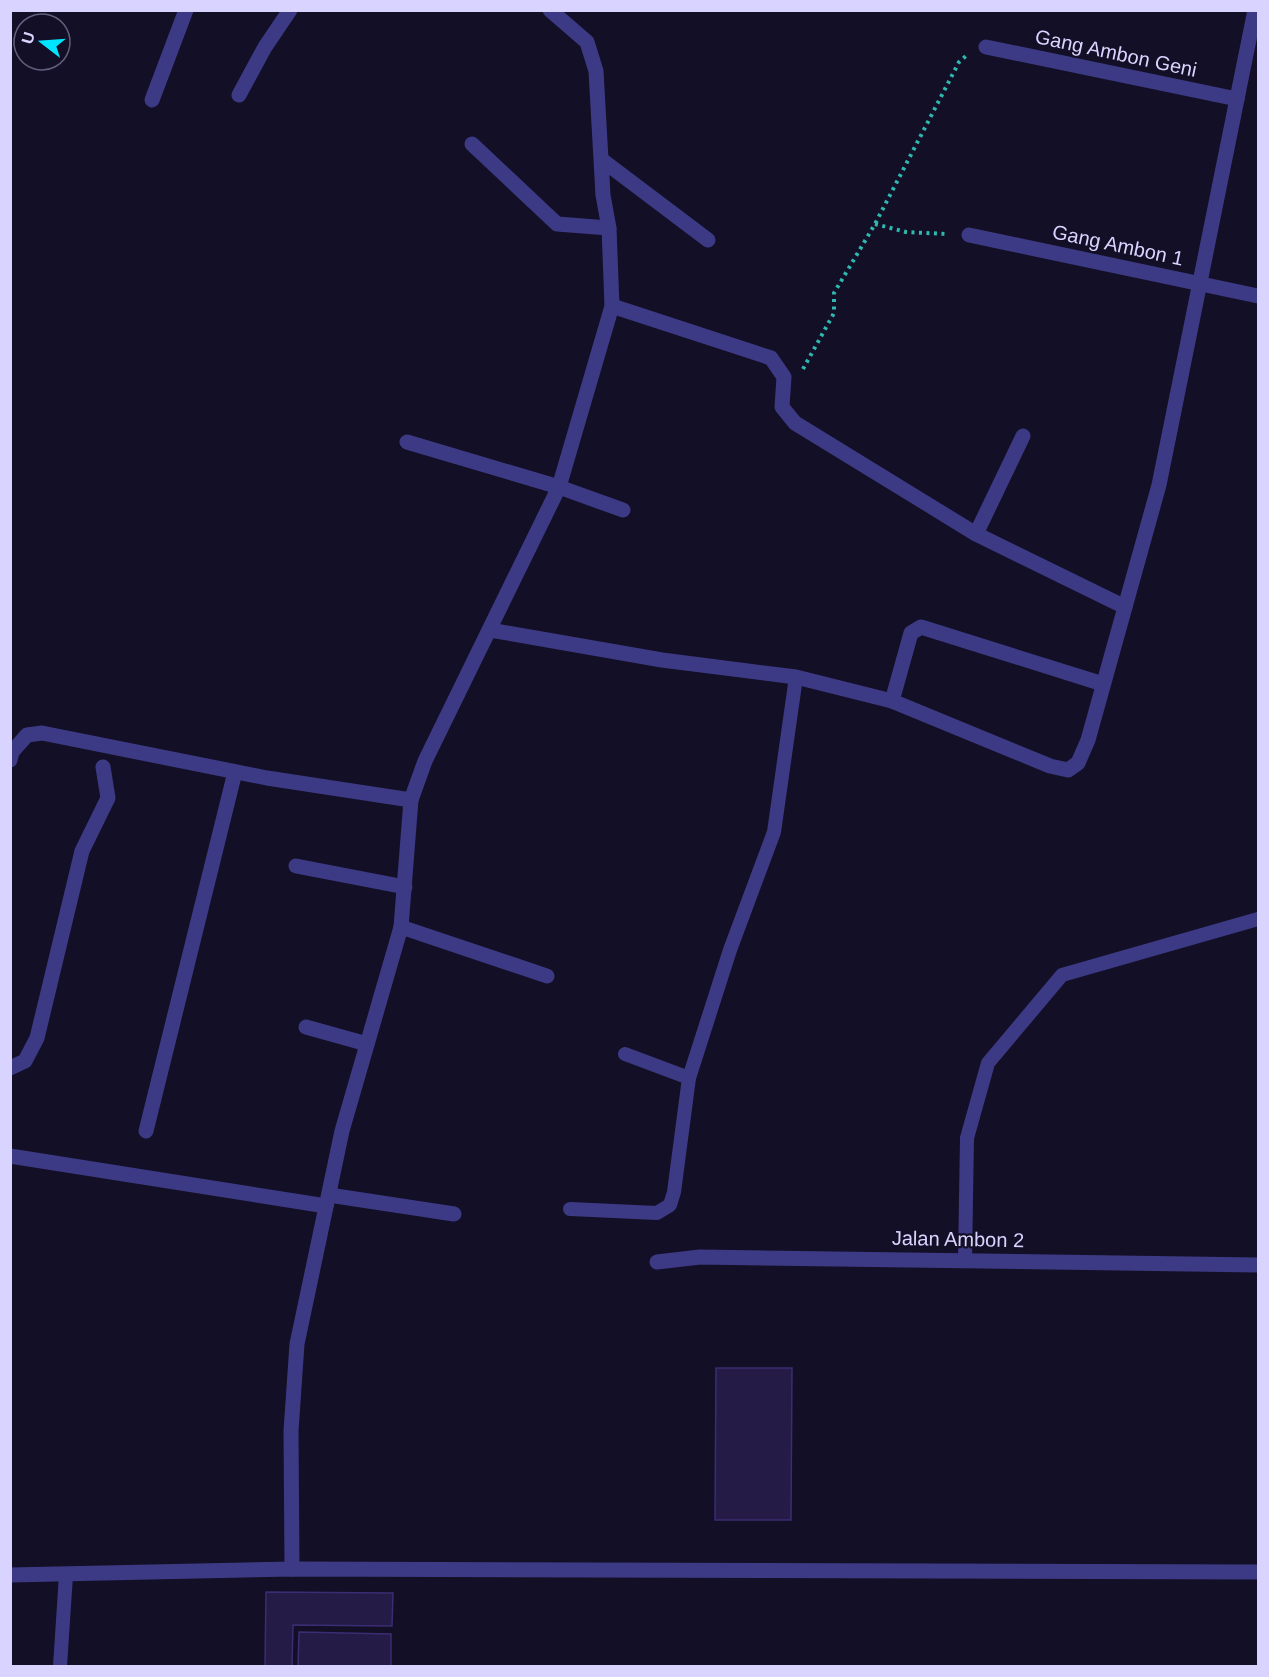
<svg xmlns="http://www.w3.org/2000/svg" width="1269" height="1677" font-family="Arial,sans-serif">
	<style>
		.building { fill: #241b47; stroke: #3b2d73; stroke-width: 1.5 }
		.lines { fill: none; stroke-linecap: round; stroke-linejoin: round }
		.path { stroke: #2fb8b0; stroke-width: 4; stroke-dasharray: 3 4.5; stroke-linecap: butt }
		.service { stroke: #3d3a85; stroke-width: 14 }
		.minor { stroke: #3d3a85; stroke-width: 15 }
		.tertiary { stroke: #3d3a85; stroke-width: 15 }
		.labels { text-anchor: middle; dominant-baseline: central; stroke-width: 4.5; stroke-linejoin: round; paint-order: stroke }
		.street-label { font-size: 20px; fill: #d9d4ff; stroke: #130f26 }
	</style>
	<rect width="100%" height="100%" fill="#130f26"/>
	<g class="building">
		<path d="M716,1368H792L791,1520H715Z"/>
		<path d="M266,1592L393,1593L392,1626L293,1625L292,1666H265Z"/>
		<path d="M299,1632L391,1634V1666H298Z"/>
	</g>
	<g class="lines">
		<g class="path">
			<path d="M875,224L906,232L947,234"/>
			<path d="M803,369L834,313V293L875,224L959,62L966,56"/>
		</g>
		<g class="service">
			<path d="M625,1054L689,1078L730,950L774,832L796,677"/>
			<path d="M570,1209L657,1213L670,1205L674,1192L689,1078"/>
			<path d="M965,1260L967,1138L988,1063L1062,975L1258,919"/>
			<path d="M60,1666L66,1575"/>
		</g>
		<g class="minor">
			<path d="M986,47L1237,99"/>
			<path d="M239,95L265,47L290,10"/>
			<path d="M152,100L186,10"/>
			<path d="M472,144L557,224L609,228"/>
			<path d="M602,160L708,240"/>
			<path d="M969,235L1258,296"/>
			<path d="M612,306L771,358L784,377L782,407L795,423L976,534L1125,607"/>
			<path d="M407,442L559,487L623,510"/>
			<path d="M976,534L1023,436"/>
			<path d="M490,630L662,660L796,677L892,701L1050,766L1068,770L1078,763L1088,740L1159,485L1255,10"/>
			<path d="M892,701L911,633L921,627L1103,684"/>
			<path d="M10,760L12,752L27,735L42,733L267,778L411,800"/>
			<path d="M296,866L405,887"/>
			<path d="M401,927L547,976"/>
			<path d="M306,1027L367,1044"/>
			<path d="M10,1068L25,1061L37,1038L82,851L108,798L103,767"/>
			<path d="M146,1131L235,772"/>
			<path d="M10,1156L326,1206"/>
			<path d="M329,1195L454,1214"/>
			<path d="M657,1262L700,1257L1258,1265"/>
			<path d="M292,1569L291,1431L297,1344L342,1131L401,927L411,800L425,761L559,487L612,306L609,228L603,195L596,71L587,42L550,10"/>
		</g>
		<path class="tertiary" d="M10,1575L292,1569L1258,1572"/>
	</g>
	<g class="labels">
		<g class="street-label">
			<text transform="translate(1116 53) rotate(12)">Gang Ambon Geni</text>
			<text transform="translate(1118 245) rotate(12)">Gang Ambon 1</text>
			<text transform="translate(958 1239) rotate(1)">Jalan Ambon 2</text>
		</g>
	</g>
	<rect width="1269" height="1677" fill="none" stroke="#d9d4ff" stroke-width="24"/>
	<g transform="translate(42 42) rotate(287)"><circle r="28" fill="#130f26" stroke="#625e7d" stroke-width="1.5"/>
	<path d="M0-4.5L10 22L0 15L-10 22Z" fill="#00e5ff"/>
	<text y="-9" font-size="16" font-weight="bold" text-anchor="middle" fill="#d9d4ff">U</text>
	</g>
</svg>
